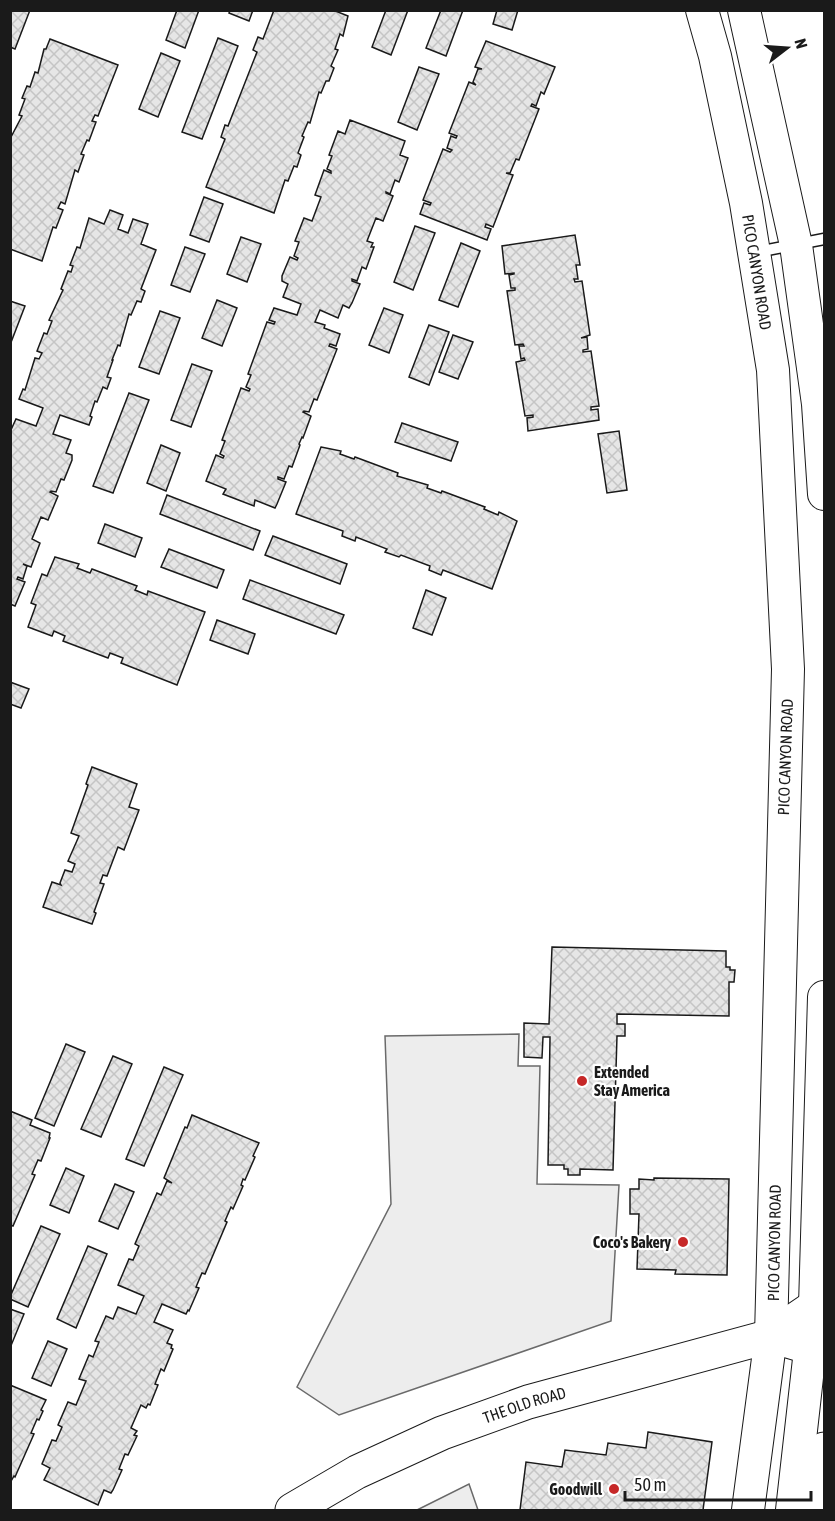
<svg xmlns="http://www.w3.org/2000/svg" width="835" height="1521" font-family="'Asap Condensed',sans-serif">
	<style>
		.parking { fill: #ededed; stroke: #6a6a6a; stroke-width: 1.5 }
		.building { fill: url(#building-cross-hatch); stroke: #1a1a1a; stroke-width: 1.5 }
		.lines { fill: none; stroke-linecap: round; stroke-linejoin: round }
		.lane-casing { stroke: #1a1a1a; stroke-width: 13 }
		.secondary-casing { stroke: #1a1a1a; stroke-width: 34 }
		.primary-casing { stroke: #1a1a1a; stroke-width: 35 }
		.lane { stroke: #fff; stroke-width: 10 }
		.secondary { stroke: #fff; stroke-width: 32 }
		.primary { stroke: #fff; stroke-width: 33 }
		.poi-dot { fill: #c62828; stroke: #fff; stroke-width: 2 }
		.labels { text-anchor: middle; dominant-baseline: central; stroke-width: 4.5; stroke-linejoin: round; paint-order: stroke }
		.street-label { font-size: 16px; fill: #1a1a1a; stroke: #fff }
		.poi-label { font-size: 16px; font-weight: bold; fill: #1a1a1a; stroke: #fff; text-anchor: end }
	</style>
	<defs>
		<pattern id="building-cross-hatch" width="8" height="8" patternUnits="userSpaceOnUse" patternTransform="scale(1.5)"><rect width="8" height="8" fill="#e6e6e6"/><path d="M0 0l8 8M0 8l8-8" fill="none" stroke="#c5c5c5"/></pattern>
	</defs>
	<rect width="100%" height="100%" fill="#fff"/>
	<g class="parking">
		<path d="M519,1034L518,1066H540L537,1184L619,1185L611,1321L339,1415L297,1387L391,1204L385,1036Z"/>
		<path d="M469,1484L478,1510H417Z"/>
	</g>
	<g class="building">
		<path d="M10,10H30L15,49L10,47Z"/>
		<path d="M177,10H199L185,48L166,40Z"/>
		<path d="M230,10H253L249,21L229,13Z"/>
		<path d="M274,10H333L348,16L343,36L340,34L335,49L338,50L331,66L334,68L329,81H326L321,93L319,92L310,123L308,122L302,136L304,137L298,153L301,155L297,167L294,166L288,181L285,180L274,213L206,187L225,139L221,137L225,125L228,126L257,52L253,50L258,37L263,39Z"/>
		<path d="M386,10H408L391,55L372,47Z"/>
		<path d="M441,10H463L446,56L426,48Z"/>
		<path d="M497,10H518L512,30L493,24Z"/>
		<path d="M218,38L238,46L202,139L182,132Z"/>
		<path d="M50,39L118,65L98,116L95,115L92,121L96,122L89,141L87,140L81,154L84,155L78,172L75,170L65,204L61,202L58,208L63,210L56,228L53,227L42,261L10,249V139L22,116L19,115L25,99L22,98L27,86L30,87L35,72L38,73L44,49H46Z"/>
		<path d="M486,41L555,67L544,94L541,92L536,106L532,104L531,106L539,109L519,160L516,159L510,173H506L513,175L493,227L486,224L485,227L491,229L487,240L420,214L424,203L430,205L431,203L423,200L443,149L450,152L452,150L447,148L451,136L456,138L457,136L449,133L469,82L476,85L473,82L478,69H482L475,67Z"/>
		<path d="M161,53L180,61L158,117L139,109Z"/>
		<path d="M419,67L439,74L417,130L398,122Z"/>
		<path d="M350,120L405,141L400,155L408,158L399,182L395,180L390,194L386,192V193L393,196L383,221L376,218L367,241L373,243L371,247H374L366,269L362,267L357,281L352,279V281L360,284L352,303L349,308L343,305L338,318L320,310L315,322L325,325L324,328L340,334L336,346L330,344L329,346L337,349L317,400L314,399L309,412L304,411L303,412L311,416L303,438L302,437L299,444L300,445L292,467L289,466L284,479L278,477V479L286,482L277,504L275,508L255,500L254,506L223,494L226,489L206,481L216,455L223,458L224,456L220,454L225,441L222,440L241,388L249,391L250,389L246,387L251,375L248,374L267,322L274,324L275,322L269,320L274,308L297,315L301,304L283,297L288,284L282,281V276L290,257L297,260L298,258L294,256L299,242L295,241L304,218L312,221L321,197L315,195L324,170L331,173V171L327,169L332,156L329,155L338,131L345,134Z"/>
		<path d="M204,197L223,204L209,242L190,235Z"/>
		<path d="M110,210L123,215L118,229L128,233L133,219L148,224L141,244L156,250L141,289L145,291L141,302L137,301L131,315L129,314L120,346L118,345L112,360H113L107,377L111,378L107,389L103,387L97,402L95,401L90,416L92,417L89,425L60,415L53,434L71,440L66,453L72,455V460L64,480L61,479L56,492L51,491L50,492L58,496L48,520L41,517L32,539L40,543L31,567L23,564L27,566L23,579L18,577L17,579L25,582L15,606L10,604V432L16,419L36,426L43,408L19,399L23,389L25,390L35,358L39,359L42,353L37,351L44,333L47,334L52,321L49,320L63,290L61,289L68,271L71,272L73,266L70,265L77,247L80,248L89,218L104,224Z"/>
		<path d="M415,226L435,233L413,290L394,282Z"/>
		<path d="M575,235L580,265H576L578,279H574L575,282L582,281L590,335L581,338L587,337L588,349L583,350V352L591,351L599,406L591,407V410L598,409L599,420L528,431L527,418L533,417V415L525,416L516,362L525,360L524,358L521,359L519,346H524L523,344L515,345L507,291L515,290V288H511L509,275L514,274V273L505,274L502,246Z"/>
		<path d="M241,237L261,244L247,282L227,274Z"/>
		<path d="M461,243L480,251L458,307L439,300Z"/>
		<path d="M185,247L205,254L190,292L171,285Z"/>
		<path d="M217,300L237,308L222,346L202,338Z"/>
		<path d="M10,301L25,306L10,345Z"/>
		<path d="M384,308L403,315L389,353L369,345Z"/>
		<path d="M160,311L180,318L159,374L139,367Z"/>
		<path d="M429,325L449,332L429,385L409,377Z"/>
		<path d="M453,335L473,342L458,379L439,372Z"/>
		<path d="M192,364L212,371L191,427L171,420Z"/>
		<path d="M129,393L149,400L113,493L93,486Z"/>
		<path d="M402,423L458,442L451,461L395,442Z"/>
		<path d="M619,431L627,490L607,493L598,434Z"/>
		<path d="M161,445L180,453L166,491L147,483Z"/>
		<path d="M321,447L341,451L340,454L354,459L355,457L398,473L397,476L428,485L427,488L441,493L442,491L485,507L484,509L498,515L499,512L517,521L492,589L443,570L441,575L429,570L430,566L401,555L399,557L385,552L387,549L356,537L355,541L342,536L343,531L296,514Z"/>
		<path d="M167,495L260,531L253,550L160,514Z"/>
		<path d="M105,524L142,538L135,557L98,543Z"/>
		<path d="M273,536L347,564L340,584L265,555Z"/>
		<path d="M169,549L224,570L217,588L161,567Z"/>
		<path d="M55,557L79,564L77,568L90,573L92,569L137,586L135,590L147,595L148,591L205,612L177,685L121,663L123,658L110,653L108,658L63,641L65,636L54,631L52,636L28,627L36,605L31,603L42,574L47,576Z"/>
		<path d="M250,580L344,615L336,634L243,599Z"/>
		<path d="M426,590L446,598L432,635L413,628Z"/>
		<path d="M217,620L255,634L248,654L210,640Z"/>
		<path d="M10,682L29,689L21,708L10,704Z"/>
		<path d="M92,767L137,784L129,807L139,810L124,850L118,847L107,876L103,875L100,883L104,884L94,912L96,913L92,924L43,907L52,882L61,885L60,883L65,870L72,872L75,864L68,861L79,836L71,833L88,785L86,784Z"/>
		<path d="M552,947L726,951V967H730V970H735L734,982H729V1016L617,1014V1024H625V1036H617L613,1170L580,1169V1175H568V1169H564V1165H548L550,1037H543L542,1058L524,1057V1023L549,1024Z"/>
		<path d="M66,1044L85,1052L54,1126L35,1118Z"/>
		<path d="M113,1056L132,1064L101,1137L81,1129Z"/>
		<path d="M164,1067L183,1075L144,1166L126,1159Z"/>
		<path d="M10,1111L32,1120L30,1125L50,1133L49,1138H50L41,1161L38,1160L32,1174L35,1175L13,1226L10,1225Z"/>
		<path d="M192,1115L259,1143L253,1156L255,1157L245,1180L243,1179L241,1185L243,1186L233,1209L231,1207L225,1221L227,1222L205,1274L202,1273L196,1287L199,1288L189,1311L188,1310L186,1314L162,1304L154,1322L173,1330L167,1343L172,1345L171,1348L173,1349L164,1371L161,1369L155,1384L158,1385L150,1405L148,1404L146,1408L141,1405L131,1428L137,1431L134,1435L137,1436L128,1455L125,1454L119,1469L122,1470L113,1490L111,1493L104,1490L98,1505L44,1480L50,1468L42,1464L52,1440L56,1441L62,1427L58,1425L68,1402L76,1405L86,1381L79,1379L89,1355L93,1357L99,1342L95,1341L106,1316L113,1319L118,1307L136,1314L144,1296L118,1285L129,1259L133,1260L139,1246L135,1244L157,1193L161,1195L167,1181L172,1183L164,1178L185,1127L187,1128Z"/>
		<path d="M66,1168L84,1176L69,1213L50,1205Z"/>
		<path d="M654,1178L729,1179L727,1275L675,1274L676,1270L637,1269L639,1214H630V1189H639V1179L654,1180Z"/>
		<path d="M115,1184L134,1192L118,1229L99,1221Z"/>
		<path d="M41,1226L60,1234L28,1307L10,1299V1297Z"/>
		<path d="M88,1246L107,1254L76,1328L57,1319Z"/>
		<path d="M10,1309L24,1314L10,1348Z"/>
		<path d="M48,1341L67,1349L51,1386L32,1378Z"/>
		<path d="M10,1385L46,1400L41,1410L43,1411L39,1420L37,1419L31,1433L34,1434L15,1477L14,1476L10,1483Z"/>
		<path d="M648,1432L712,1442L703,1510H520L526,1462L562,1467L565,1450L606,1455L608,1443L646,1448Z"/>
	</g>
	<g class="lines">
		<g class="lane-casing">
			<path id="lane" d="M757,252L824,239"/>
		</g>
		<g class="secondary-casing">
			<g id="secondary">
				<path id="s1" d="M702,10L715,56L746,203L773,370L788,669L771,1336L748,1510"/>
				<path d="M744,10L796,245L818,404L824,494"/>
				<path d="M792,1510L815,1306L824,997"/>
			</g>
		</g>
		<g class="primary-casing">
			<g id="primary">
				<path d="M771,1336L811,1348L824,1345"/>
				<path id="s2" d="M292,1510L357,1472L442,1433L528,1402L771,1336L824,1300"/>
				<path d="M814,1510L824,1449"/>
			</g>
		</g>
		<use href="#lane" class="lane"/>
		<use href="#secondary" class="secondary"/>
		<use href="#primary" class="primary"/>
	</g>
	<g class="poi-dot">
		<circle cx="582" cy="1081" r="6"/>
		<circle cx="683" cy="1242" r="6"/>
		<circle cx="614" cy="1489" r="6"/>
	</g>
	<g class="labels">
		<g class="street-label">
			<text stroke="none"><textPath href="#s1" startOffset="268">PICO CANYON ROAD</textPath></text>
			<text transform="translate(785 757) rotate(-88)">PICO CANYON ROAD</text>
			<text transform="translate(774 1243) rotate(-89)">PICO CANYON ROAD</text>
			<text stroke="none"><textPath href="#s2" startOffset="256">THE OLD ROAD</textPath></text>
		</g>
		<g class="poi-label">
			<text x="594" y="1072" text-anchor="start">Extended<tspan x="594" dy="18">Stay America</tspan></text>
			<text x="671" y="1242">Coco's Bakery</text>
			<text x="602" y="1489">Goodwill</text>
		</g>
	</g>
	<rect width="835" height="1521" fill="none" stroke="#1a1a1a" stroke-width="24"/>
	<g transform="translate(787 48) rotate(73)" stroke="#ffffff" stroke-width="4.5" paint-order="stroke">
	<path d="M0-4.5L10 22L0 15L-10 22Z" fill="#1a1a1a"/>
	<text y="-9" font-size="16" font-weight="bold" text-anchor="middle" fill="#1a1a1a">N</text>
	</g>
	<path d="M625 1491v9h186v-9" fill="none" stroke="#1a1a1a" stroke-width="3"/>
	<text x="634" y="1491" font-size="18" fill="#1a1a1a" stroke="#ffffff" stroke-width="4.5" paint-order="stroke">50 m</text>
</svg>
